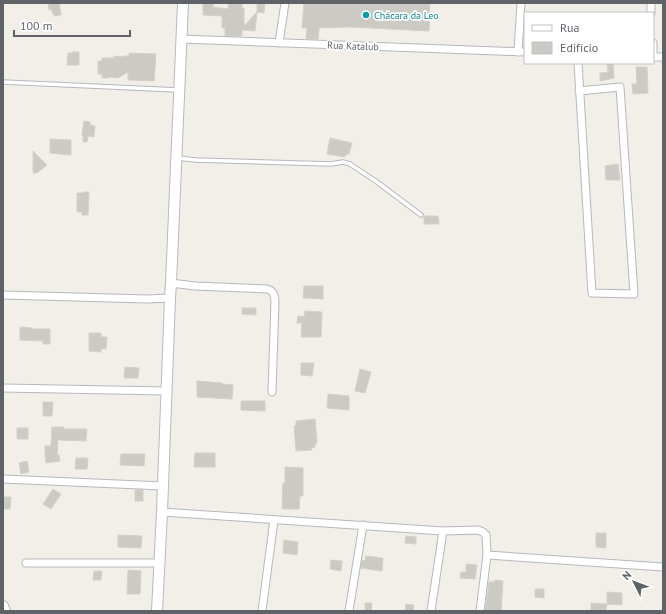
<svg xmlns="http://www.w3.org/2000/svg" width="666" height="614" font-family="'PT Sans',sans-serif">
	<style>
		.building { fill: #cccac5; stroke: #d6d1c6 }
		.lines { fill: none; stroke-linecap: round; stroke-linejoin: round }
		.lane-casing { stroke: #b5b8bc; stroke-width: 5.5 }
		.street-casing { stroke: #b5b8bc; stroke-width: 9 }
		.secondary-casing { stroke: #b6babf; stroke-width: 12 }
		.lane { stroke: #fff; stroke-width: 3.5 }
		.street { stroke: #fff; stroke-width: 7 }
		.secondary { stroke: #fff; stroke-width: 10 }
		.culture-dot { fill: #0f9aa8; stroke: #fff; stroke-width: 1.5 }
		.labels { text-anchor: middle; dominant-baseline: central; stroke-width: 3.5; stroke-linejoin: round; paint-order: stroke }
		.culture-label { font-size: 10px; fill: #0d838f; stroke: #fff; text-anchor: start }
		.street-label { font-size: 10px; fill: #5f6368; stroke: #fff }
	</style>
	<rect width="100%" height="100%" fill="#f1efe8"/>
	<g class="building">
		<path d="M48,3H59L61,15L54,16L51,9L49,10Z"/>
		<path d="M203,3H213V7L228,9L229,3L242,4V8H244V26L257,12V3H265L264,13L257,12L255,31L242,30V36H225V28H222V16L203,15Z"/>
		<path d="M304,3H430L429,31L349,27L319,28L318,39H306L307,28H302Z"/>
		<path d="M72,52H79V65H67L68,53H72Z"/>
		<path d="M129,53L156,54L154,81L128,80V72L118,78L108,77V78H102V74H98V61H102V58H114V56L123,57V56H129Z"/>
		<path d="M607,63H613L614,78L600,81V73L608,72Z"/>
		<path d="M636,67H647L648,93L633,94L632,84H637Z"/>
		<path d="M84,121L90,122V125L95,126L94,137L88,136L87,142H83V136L82,135Z"/>
		<path d="M330,138L352,143L349,154H347L344,157L327,154Z"/>
		<path d="M50,139L71,140V155L50,153Z"/>
		<path d="M33,151L47,165L37,173H33Z"/>
		<path d="M618,164L620,180H606L605,166Z"/>
		<path d="M83,192H89L88,215H82V212H77V193H83Z"/>
		<path d="M424,216H438L439,224H424Z"/>
		<path d="M304,286H323V299L303,298Z"/>
		<path d="M242,308H256V315L242,314Z"/>
		<path d="M305,311L322,312L321,337H301L302,323H297L298,316L304,317Z"/>
		<path d="M20,327L32,328V329H50V344H43V341L20,340Z"/>
		<path d="M89,333H101V337H107L106,349H101V352L89,351Z"/>
		<path d="M301,363H314L312,376L301,375Z"/>
		<path d="M125,367L139,368L138,378H124Z"/>
		<path d="M360,369L371,372L365,393L355,391Z"/>
		<path d="M197,381L222,383V384L233,385L232,399L197,397Z"/>
		<path d="M328,394L349,396V410L327,408Z"/>
		<path d="M241,401H265V411L241,410Z"/>
		<path d="M43,402H53L52,416H43Z"/>
		<path d="M315,419L317,442L316,444H315V447L311,448L312,450L296,451L294,426H296V421Z"/>
		<path d="M52,427H64V429H87L86,441L58,440L57,455H59L60,461L46,463L45,454V446H51Z"/>
		<rect x="17" y="428" width="11" height="11"/>
		<path d="M195,453H215V467H194Z"/>
		<path d="M121,454H145L144,466L120,465Z"/>
		<path d="M76,458H88L87,469H75Z"/>
		<path d="M27,461L29,472L21,474L19,463Z"/>
		<path d="M285,467L303,468V496H300L299,509H282L283,483H285Z"/>
		<path d="M53,489L61,494L51,509L43,504Z"/>
		<rect x="135" y="490" width="8" height="11"/>
		<path d="M4,497H11L10,509H3Z"/>
		<path d="M596,533H606V548L596,547Z"/>
		<path d="M118,535L142,536L141,548L118,547Z"/>
		<path d="M406,536L416,537V544L405,543Z"/>
		<path d="M284,540L298,542L297,555L283,553Z"/>
		<path d="M366,556L383,558L382,571L361,568L362,560L365,561Z"/>
		<path d="M331,560L342,561L341,571L330,569Z"/>
		<path d="M466,564L477,565L475,579L460,578L461,572H466Z"/>
		<path d="M128,570L141,571L140,594H127Z"/>
		<path d="M94,571H102L101,580H93Z"/>
		<path d="M495,580L503,581L501,611H485L489,582H495Z"/>
		<path d="M535,589H544V598L535,597Z"/>
		<path d="M607,592L622,593V605L607,604Z"/>
		<path d="M365,603H372L371,611H365Z"/>
		<path d="M591,603L607,604L606,611L591,610Z"/>
		<path d="M406,604L414,605L413,611H405Z"/>
	</g>
	<g class="lines">
		<g class="lane-casing">
			<g id="lane">
				<path d="M3,82L178,90"/>
				<path d="M177,158L196,160L331,164L343,162L350,164L377,182L421,215"/>
			</g>
		</g>
		<g class="street-casing">
			<g id="street">
				<path d="M651,3V13"/>
				<path d="M181,39L525,52"/>
				<path d="M279,43L285,3"/>
				<path d="M653,43V55"/>
				<path d="M518,52L521,3"/>
				<path d="M653,57H663"/>
				<path d="M578,63L592,293L634,294L620,87L579,91"/>
				<path d="M171,283L195,286L267,289C274,291 274,294 275,301L272,392"/>
				<path d="M3,295L147,299L170,298"/>
				<path d="M3,388L167,391"/>
				<path d="M3,479L163,486"/>
				<path d="M162,512L443,531L478,530L483,532L486,535L487,555L480,611"/>
				<path d="M487,555L663,567"/>
				<path d="M26,563H159"/>
				<path d="M262,611L274,520"/>
				<path d="M349,611L363,525"/>
				<path d="M431,611L443,531"/>
			</g>
		</g>
		<g class="secondary-casing">
			<g id="secondary">
				<path d="M3,606L5,611"/>
				<path d="M157,611L162,512L170,298L171,283L183,3"/>
			</g>
		</g>
		<use href="#lane" class="lane"/>
		<use href="#street" class="street"/>
		<use href="#secondary" class="secondary"/>
	</g>
	<circle class="culture-dot" cx="366" cy="15" r="4"/>
	<g class="labels">
		<g class="culture-label">
			<text x="374" y="15">Chácara da Leo</text>
		</g>
		<g class="street-label">
			<text transform="translate(353 46) rotate(2)">Rua Katalub</text>
		</g>
	</g>
	<rect width="666" height="614" fill="none" stroke="#5f6368" stroke-width="8"/>
	<rect x="524" y="12" width="130" height="52" fill="#ffffff" stroke="#bfc1c3"/>
	<rect x="532" y="25" width="20" height="6" fill="#ffffff" stroke="#bfc1c3"/>
	<text x="560" y="32" font-size="12" fill="#5f6368">Rua</text>
	<rect x="532" y="42" width="20" height="12" fill="#cccac5" stroke="#bfc1c3"/>
	<text x="560" y="52" font-size="12" fill="#5f6368">Edifício</text>
	<g transform="translate(634 582) rotate(312)" stroke="#ffffff" stroke-width="3" paint-order="stroke">
	<path d="M0-3L7 15L0 10L-7 15Z" fill="#5f6368"/>
	<text y="-6" font-size="11" font-weight="bold" text-anchor="middle" fill="#5f6368">N</text>
	</g>
	<path d="M14 30v6h116v-6" fill="none" stroke="#5f6368" stroke-width="2"/>
	<text x="20" y="30" font-size="12" fill="#5f6368" stroke="#ffffff" stroke-width="3" paint-order="stroke">100 m</text>
</svg>
